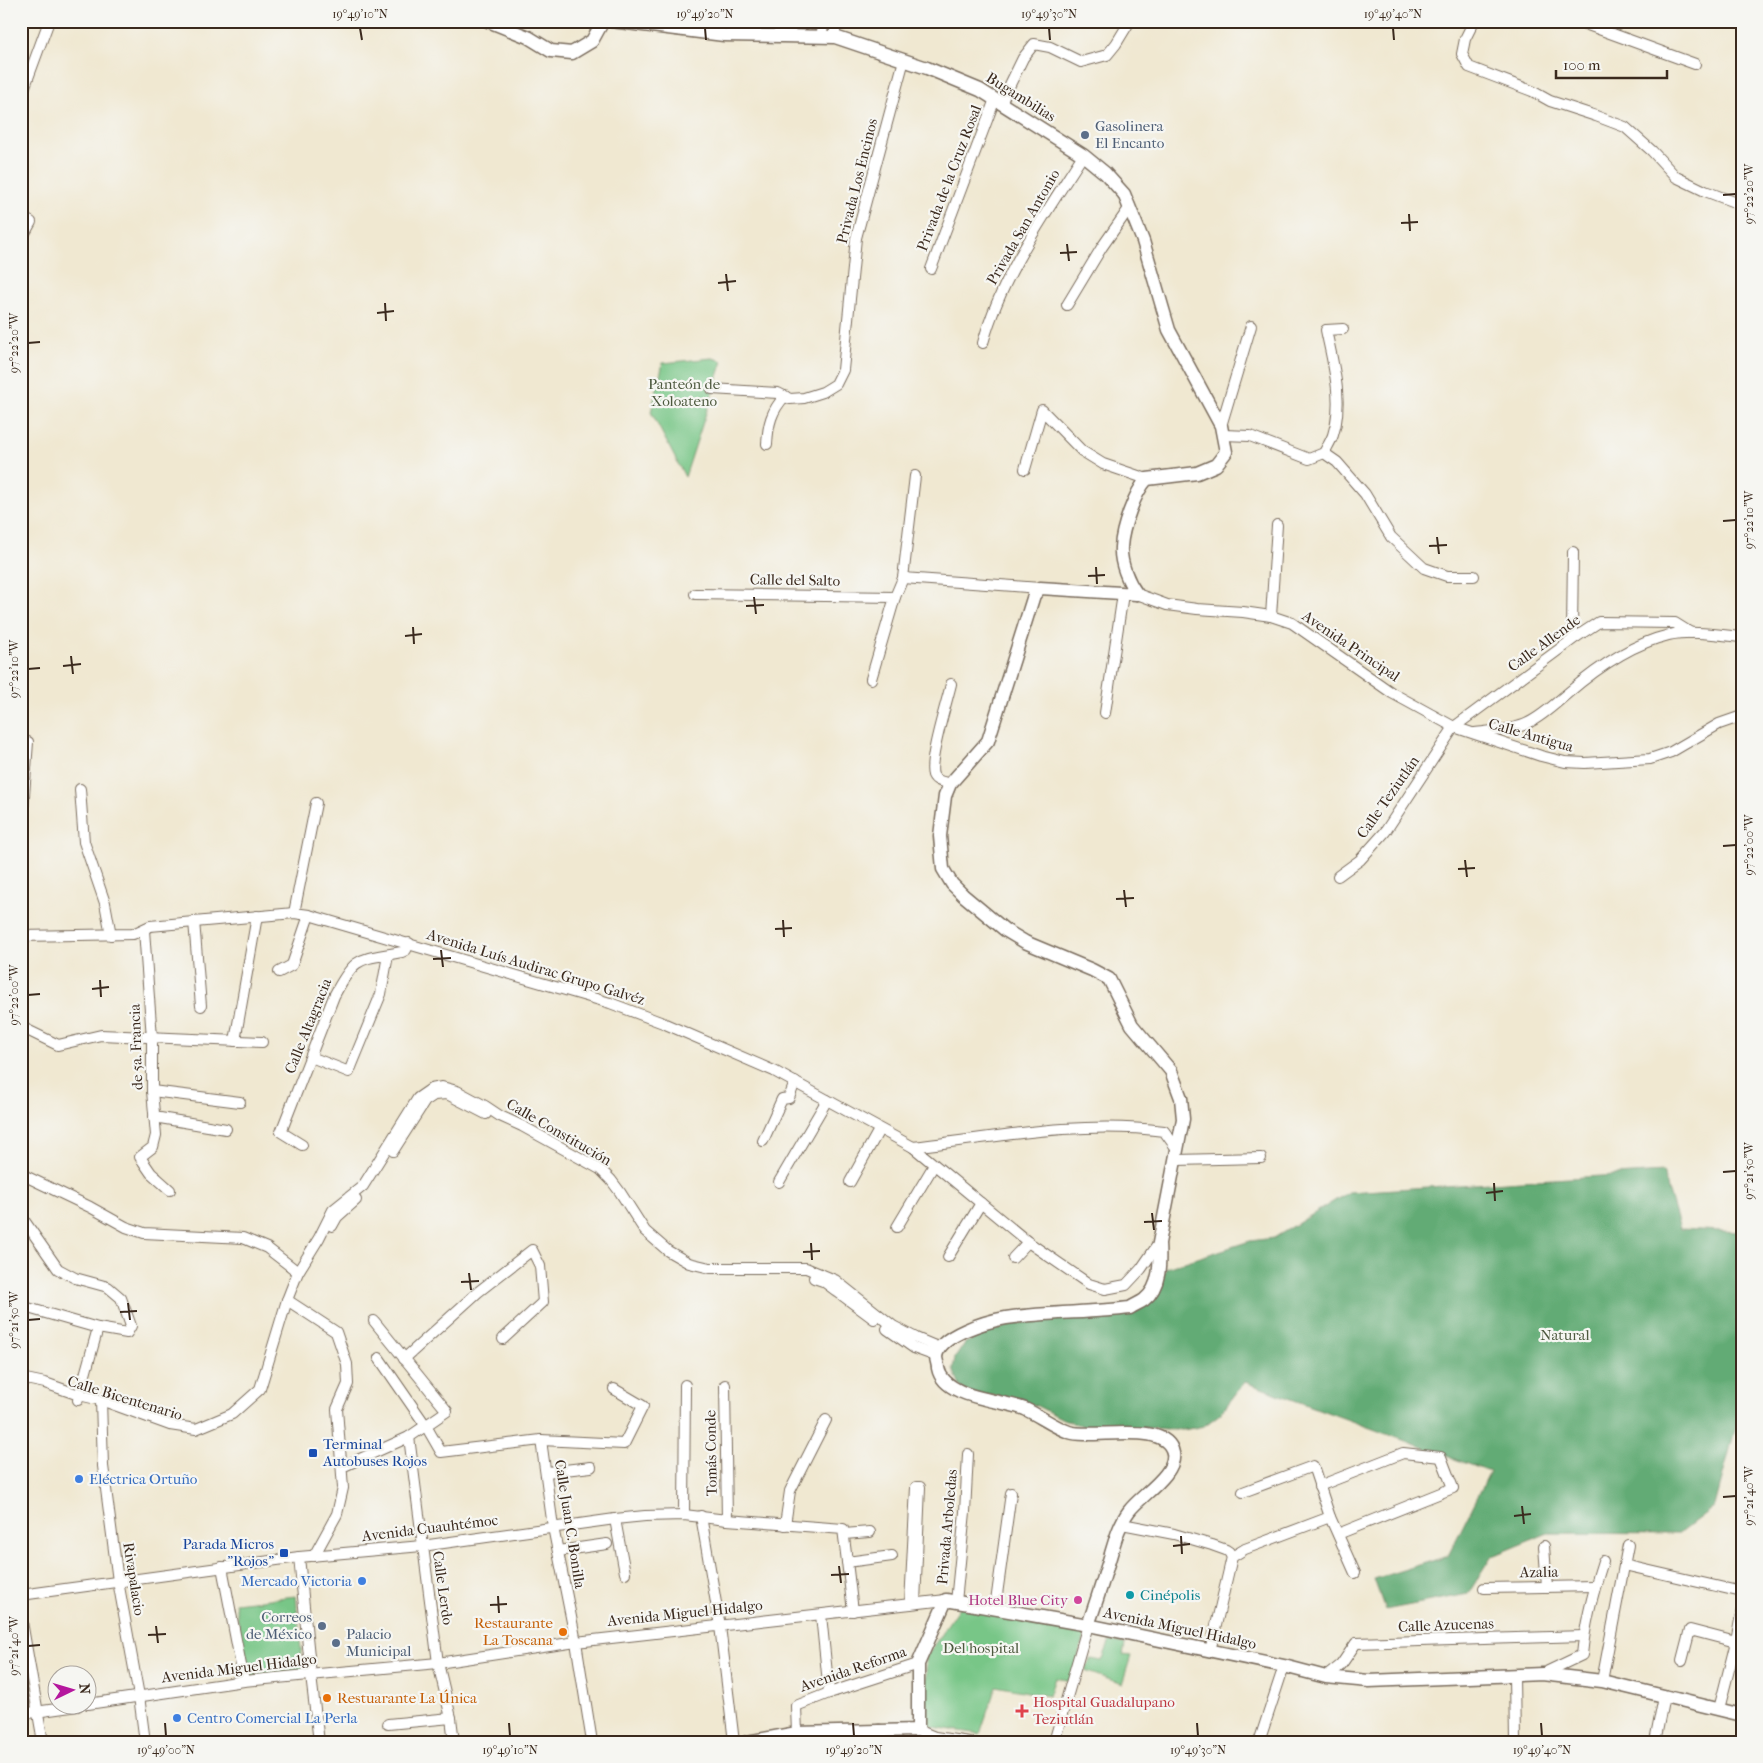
<svg xmlns="http://www.w3.org/2000/svg" width="1763" height="1763" font-family="'IM FELL French Canon',serif">
	<style>
		.green { fill: #78c687; stroke: #5a7852 }
		.forest { fill: #62ab74; stroke: #4e6a49 }
		.lines { fill: none; stroke-linecap: round; stroke-linejoin: round }
		.minor-casing { stroke: #7a6c5d; stroke-width: 12 }
		.major-casing { stroke: #7a6c5d; stroke-width: 15 }
		.minor { stroke: #fff; stroke-width: 10 }
		.major { stroke: #fff; stroke-width: 12 }
		.ticks { fill: none; stroke: #3b2a1e; stroke-width: 2 }
		.service-dot { fill: #5c6f8a; stroke: #f6f6f2; stroke-width: 2 }
		.transit-dot { fill: #1a4fb4; stroke: #f6f6f2; stroke-width: 2 }
		.shop-dot { fill: #3f7fe0; stroke: #f6f6f2; stroke-width: 2 }
		.culture-dot { fill: #0f9aa8; stroke: #f6f6f2; stroke-width: 2 }
		.hotel-dot { fill: #d1479c; stroke: #f6f6f2; stroke-width: 2 }
		.food-dot { fill: #e8710a; stroke: #f6f6f2; stroke-width: 2 }
		.health-dot { fill: #e0444e; stroke: #f6f6f2; stroke-width: 2 }
		.labels { text-anchor: middle; dominant-baseline: central; stroke-width: 4.5; stroke-linejoin: round; paint-order: stroke }
		.street-label { font-size: 15px; fill: #3b2a1e; stroke: #f6f6f2 }
		.service-label { font-size: 15px; fill: #4e5e75; stroke: #f6f6f2; text-anchor: start }
		.park-label { font-size: 15px; fill: #4d593e; stroke: #f6f6f2 }
		.transit-label { font-size: 15px; fill: #164399; stroke: #f6f6f2; text-anchor: start }
		.shop-label { font-size: 15px; fill: #366cbe; stroke: #f6f6f2; text-anchor: start }
		.culture-label { font-size: 15px; fill: #0d838f; stroke: #f6f6f2; text-anchor: start }
		.hotel-label { font-size: 15px; fill: #b23c85; stroke: #f6f6f2; text-anchor: end }
		.food-label { font-size: 15px; fill: #c56008; stroke: #f6f6f2; text-anchor: end }
		.health-label { font-size: 15px; fill: #be3a42; stroke: #f6f6f2; text-anchor: start }
		.neatline { fill: none; stroke: #3b2a1e; stroke-width: 2 }
		.ticks-label { font-size: 12px; text-anchor: middle; fill: #3b2a1e }
	</style>
	<rect width="100%" height="100%" fill="#f6f6f2"/>
	<filter id="ink" filterUnits="userSpaceOnUse"><feTurbulence type="fractalNoise" baseFrequency=".02" numOctaves="2"/><feDisplacementMap in="SourceGraphic" scale="10" xChannelSelector="R" yChannelSelector="G"/><feConvolveMatrix kernelMatrix="1 2 1 2 8 2 1 2 1" color-interpolation-filters="sRGB"/></filter>
	<filter id="wash" filterUnits="userSpaceOnUse"><feTurbulence type="fractalNoise" baseFrequency=".0096" numOctaves="4" result="noise"/><feDisplacementMap in="SourceGraphic" scale="20" xChannelSelector="R" yChannelSelector="G"/><feGaussianBlur stdDeviation="1.12" result="paint"/><feColorMatrix in="noise" values="0 0 0 0 0 0 0 0 0 0 0 0 0 0 0 0 0 1.4 0 .05"/><feComposite in="paint" operator="in"/></filter>
	<g filter="url(#wash)">
		<rect width="100%" height="100%" fill="#f0e8d1"/>
		<g class="green">
			<path d="M712,358L723,361L685,477L651,412L663,363Z"/>
			<path d="M296,1596L303,1671L248,1677L235,1603Z"/>
			<path d="M961,1604L1087,1627L1071,1681L1055,1678L1049,1696L996,1686L980,1734L927,1726L926,1657Z"/>
			<path d="M1110,1641L1125,1644L1123,1655L1131,1656L1122,1684L1085,1671L1091,1659L1102,1661Z"/>
		</g>
		<path class="forest" d="M1663,1172L1680,1229L1742,1232V1403L1715,1506L1678,1534L1548,1533L1492,1556L1468,1594L1385,1610L1374,1579L1448,1556L1490,1472L1245,1382L1220,1414L1204,1426L1183,1430L1152,1428L1092,1429L1063,1419L1037,1406L1013,1398L968,1393L960,1387L953,1369L955,1358L965,1343L992,1331L1016,1324L1070,1315L1121,1312L1154,1295L1166,1268L1250,1241L1274,1238L1349,1192Z"/>
	</g>
	<g filter="url(#ink)">
		<g class="lines">
			<g class="minor-casing">
				<g id="minor">
					<path d="M835,21V37"/>
					<path d="M1474,21L1465,39L1462,54L1469,67L1532,91L1550,101L1596,116L1625,127L1652,151L1676,177L1705,191L1742,205"/>
					<path d="M1577,21L1695,64"/>
					<path d="M821,37L824,21"/>
					<path d="M21,97L49,21"/>
					<path d="M1001,103L1023,58L1034,44L1050,47L1081,62L1107,55L1116,44L1130,21"/>
					<path d="M21,217L31,222L21,240"/>
					<path d="M931,269L995,99"/>
					<path d="M1067,305L1102,247L1130,207"/>
					<path d="M983,343C1002,274 1045,215 1083,155"/>
					<path d="M712,389L778,393L790,399L804,398L823,392L836,384L843,370L856,238L904,60"/>
					<path d="M1221,426L1251,326"/>
					<path d="M1223,435L1250,436L1309,459L1324,453"/>
					<path d="M767,444C768,425 771,411 785,396"/>
					<path d="M1324,453L1337,462L1365,494L1391,537L1424,568L1447,576H1474"/>
					<path d="M1324,453C1327,447 1331,441 1333,435C1344,401 1333,364 1326,330L1343,329"/>
					<path d="M1025,469L1042,410L1082,451L1103,464L1147,479"/>
					<path d="M1573,552L1572,633L1576,637"/>
					<path d="M903,578L1040,588"/>
					<path d="M695,594L895,597"/>
					<path d="M1137,594L1167,605L1197,609L1243,612L1271,616L1292,623L1392,693L1454,727L1541,756L1565,762L1585,763L1650,759L1671,752L1719,724L1742,716"/>
					<path d="M1271,616L1277,525"/>
					<path d="M871,679L895,597L903,578L915,476"/>
					<path d="M1105,713L1123,594"/>
					<path d="M1475,733C1490,731 1515,730 1528,723C1543,716 1555,704 1568,693C1597,668 1631,644 1669,635C1692,630 1719,635 1742,637"/>
					<path d="M21,740L28,742L23,809L21,885"/>
					<path d="M950,784C945,782 936,782 933,775C928,761 947,702 951,684"/>
					<path d="M80,789L84,842L105,903L111,935"/>
					<path d="M1338,876L1360,860L1385,832L1454,727L1576,637L1599,622L1675,623L1691,633"/>
					<path d="M294,913L316,803"/>
					<path d="M194,921L201,1006"/>
					<path d="M144,930L152,1038V1091L156,1135L153,1147L140,1157L151,1173L170,1190"/>
					<path d="M21,936L133,934L150,926L294,913L309,915L610,1003L663,1023L774,1071L913,1147L1028,1242L1089,1284L1105,1289L1126,1285L1141,1269L1159,1243"/>
					<path d="M279,972L292,965L309,915"/>
					<path d="M21,1027L58,1045L101,1035L262,1042"/>
					<path d="M235,1041L257,916"/>
					<path d="M311,1057L349,1072L381,994L388,955"/>
					<path d="M152,1091L240,1102"/>
					<path d="M154,1117L226,1129"/>
					<path d="M763,1141L782,1099L789,1098L795,1082"/>
					<path d="M302,1145L281,1132L334,996C356,954 359,960 402,952L406,950L409,943"/>
					<path d="M913,1147C996,1137 1081,1120 1164,1131L1177,1149"/>
					<path d="M393,1151L425,1101L434,1095L447,1094L486,1114"/>
					<path d="M1176,1160L1261,1158"/>
					<path d="M21,1174L90,1207L126,1227L144,1233L243,1238L267,1248L298,1272"/>
					<path d="M779,1182L827,1100"/>
					<path d="M850,1182L879,1130"/>
					<path d="M21,1216L58,1269L75,1278L108,1287L121,1298L131,1326L127,1333L98,1328L21,1306"/>
					<path d="M332,1226L337,1217L356,1200"/>
					<path d="M897,1227L934,1165"/>
					<path d="M948,1257L981,1203"/>
					<path d="M1013,1258L1028,1242"/>
					<path d="M814,1278L823,1281L874,1319"/>
					<path d="M287,1300L336,1332L347,1364L348,1384L337,1409L343,1488L337,1514L314,1556"/>
					<path d="M887,1329L914,1348L936,1356"/>
					<path d="M379,1358L426,1426L441,1452L541,1440L624,1444L643,1406L614,1389"/>
					<path d="M404,1359L478,1292L532,1250L540,1266L543,1302L503,1339"/>
					<path d="M21,1378L45,1383L79,1395L101,1400L170,1425L196,1429L232,1414L260,1389L287,1300L298,1272L319,1238L333,1210L363,1186L418,1098L431,1089L442,1087L457,1091L485,1106L500,1116L522,1126L600,1169L611,1180L620,1192L645,1231L668,1251L689,1263L710,1268H806L835,1280L893,1326L916,1338L940,1348"/>
					<path d="M725,1385L727,1520"/>
					<path d="M78,1400L98,1328"/>
					<path d="M101,1400L103,1466L118,1581L139,1696L145,1742"/>
					<path d="M409,1437L438,1663L451,1718L454,1742"/>
					<path d="M541,1440L553,1527L576,1642L592,1742"/>
					<path d="M342,1467L409,1437L447,1411L374,1321"/>
					<path d="M547,1472L591,1467"/>
					<path d="M1319,1486L1403,1453L1441,1457L1453,1488L1338,1534"/>
					<path d="M1243,1492L1313,1466L1330,1517L1355,1573"/>
					<path d="M684,1515L685,1385"/>
					<path d="M701,1516L720,1626L734,1742"/>
					<path d="M615,1519L625,1573"/>
					<path d="M1122,1524L1174,1534L1212,1545L1226,1550L1229,1552L1232,1557"/>
					<path d="M785,1525L790,1491L826,1420"/>
					<path d="M844,1534L870,1532"/>
					<path d="M1544,1546L1547,1587"/>
					<path d="M558,1551L607,1544"/>
					<path d="M299,1557L311,1676L319,1742"/>
					<path d="M847,1562L892,1556"/>
					<path d="M1624,1565L1742,1592"/>
					<path d="M222,1567L244,1681"/>
					<path d="M1484,1588L1594,1586"/>
					<path d="M21,1595L299,1557L422,1546L615,1519L645,1516L684,1515L727,1520L843,1529L853,1611"/>
					<path d="M956,1602L965,1512L968,1454"/>
					<path d="M910,1604L916,1487H920L915,1603"/>
					<path d="M995,1609L1011,1493"/>
					<path d="M821,1615L829,1693"/>
					<path d="M21,1616L43,1742"/>
					<path d="M1210,1651L1232,1557L1245,1549L1330,1517"/>
					<path d="M1682,1661L1690,1630L1736,1642"/>
					<path d="M1542,1674L1582,1655C1585,1623 1593,1592 1603,1561"/>
					<path d="M1514,1675L1515,1742"/>
					<path d="M1326,1677L1341,1665L1356,1643L1584,1636"/>
					<path d="M1602,1681L1628,1545"/>
					<path d="M88,1704L244,1681L438,1663L576,1642L946,1600"/>
					<path d="M1719,1709L1736,1642L1742,1609"/>
					<path d="M21,1714L78,1706"/>
					<path d="M388,1724L451,1718"/>
					<path d="M918,1730L935,1737L969,1742"/>
					<path d="M797,1733L796,1706L829,1693L918,1664"/>
					<path d="M1054,1742L1088,1625"/>
					<path d="M1259,1742L1284,1666"/>
					<path d="M1655,1742L1664,1696"/>
				</g>
			</g>
			<g class="major-casing">
				<g id="major">
					<path d="M488,21L528,37L551,51L572,53L592,41L603,21"/>
					<path d="M611,21L724,35L835,37L927,68L980,90L1083,155L1105,173L1124,194L1143,241L1169,330L1221,426L1226,452L1216,465L1197,473L1147,479C1135,492 1122,528 1121,547C1120,563 1128,582 1137,594"/>
					<path d="M1088,1625C1095,1606 1101,1587 1107,1567C1113,1549 1117,1527 1129,1511C1141,1495 1177,1474 1173,1453C1167,1419 1093,1440 1069,1432C1054,1427 1040,1416 1025,1409C1001,1399 944,1399 938,1368C938,1364 936,1360 936,1357C938,1335 988,1321 1006,1318C1047,1312 1089,1313 1130,1308C1134,1305 1140,1303 1144,1300C1161,1287 1160,1262 1159,1243L1183,1119L1181,1098L1171,1071L1132,1025L1109,979L1092,970L1025,942L1005,930L963,895L952,884L943,869L940,836L945,796L950,784L988,741L1034,595L1040,588L1137,594"/>
					<path d="M879,1731L918,1730V1664L946,1600L1088,1625L1284,1666L1326,1677L1369,1681L1542,1674L1602,1681L1742,1715"/>
					<path d="M747,1742L797,1733L879,1731L883,1742"/>
				</g>
			</g>
			<use href="#minor" class="minor"/>
			<use href="#major" class="major"/>
		</g>
	</g>
	<path class="ticks" d="M360,28L362,40M705,28L706,40M1049,28L1050,40M1393,28L1394,40M1723,195L1736,194M1409,214L1410,231M1401,223L1418,222M1067,244L1069,261M1060,253L1077,252M726,274L728,291M718,283L736,281M385,303L386,321M377,313L394,311M28,343L40,342M1723,521L1736,520M1437,537L1439,554M1429,546L1447,545M1096,567L1097,584M1088,576L1105,575M754,597L756,614M746,606L764,605M413,627L414,644M405,636L422,634M71,656L73,674M63,666L81,664M28,669L40,668M1723,846L1736,845M1465,860L1467,877M1458,869L1475,868M1124,890L1126,907M1116,899L1134,898M783,920L784,937M775,929L792,928M441,950L443,967M433,959L451,958M100,980L101,997M92,989L109,987M28,995L40,994M1723,1172L1736,1171M1494,1183L1495,1201M1486,1193L1503,1191M1152,1213L1154,1230M1144,1222L1162,1221M811,1243L812,1260M803,1252L820,1251M469,1273L471,1290M461,1282L479,1281M128,1303L130,1320M120,1312L137,1311M28,1320L40,1319M1723,1497L1736,1496M1522,1506L1524,1524M1514,1516L1531,1514M1181,1536L1182,1554M1173,1546L1190,1544M839,1566L841,1583M831,1575L849,1574M498,1596L499,1613M490,1605L507,1604M156,1626L158,1643M148,1635L166,1634M28,1646L40,1645M165,1723L166,1736M509,1723L510,1736M853,1723L854,1736M1197,1723L1198,1736M1541,1723L1542,1736"/>
	<g class="service-dot">
		<circle cx="1085" cy="135" r="5"/>
		<circle cx="322" cy="1626" r="5"/>
		<circle cx="336" cy="1643" r="5"/>
	</g>
	<g class="transit-dot">
		<rect x="308" y="1448" width="10" height="10" rx="2.5"/>
		<rect x="279" y="1548" width="10" height="10" rx="2.5"/>
	</g>
	<g class="shop-dot">
		<circle cx="79" cy="1479" r="5"/>
		<circle cx="362" cy="1581" r="5"/>
		<circle cx="177" cy="1718" r="5"/>
	</g>
	<circle class="culture-dot" cx="1130" cy="1595" r="5"/>
	<circle class="hotel-dot" cx="1078" cy="1600" r="5"/>
	<g class="food-dot">
		<circle cx="563" cy="1632" r="5"/>
		<circle cx="327" cy="1698" r="5"/>
	</g>
	<path class="health-dot" d="M1019.5 1703.5h5v5h5v5h-5v5h-5v-5h-5v-5h5z"/>
	<g class="labels">
		<g class="street-label">
			<text transform="translate(1021 97) rotate(32)">Bugambilias</text>
			<text transform="translate(949 178) rotate(-69)">Privada de la Cruz Rosal</text>
			<text transform="translate(857 181) rotate(-76)">Privada Los Encinos</text>
			<text transform="translate(1023 227) rotate(-60)">Privada San Antonio</text>
			<text transform="translate(795 580) rotate(1)">Calle del Salto</text>
			<text transform="translate(1544 643) rotate(-36)">Calle Allende</text>
			<text transform="translate(1351 646) rotate(34)">Avenida Principal</text>
			<text transform="translate(1531 735) rotate(16)">Calle Antigua</text>
			<text transform="translate(1388 797) rotate(-55)">Calle Teziutlán</text>
			<text transform="translate(536 967) rotate(17)">Avenida Luís Audirac Grupo Galvéz</text>
			<text transform="translate(308 1026) rotate(-68)">Calle Altagracia</text>
			<text transform="translate(136 1047) rotate(-92)">de 5a. Francia</text>
			<text transform="translate(559 1132) rotate(30)">Calle Constitución</text>
			<text transform="translate(125 1398) rotate(17)">Calle Bicentenario</text>
			<text transform="translate(711 1453) rotate(-91)">Tomás Conde</text>
			<text transform="translate(570 1524) rotate(81)">Calle Juan C. Bonilla</text>
			<text transform="translate(947 1527) rotate(-85)">Privada Arboledas</text>
			<text transform="translate(430 1528) rotate(-7)">Avenida Cuauhtémoc</text>
			<text transform="translate(1539 1572) rotate(-1)">Azalia</text>
			<text transform="translate(134 1579) rotate(81)">Rivapalacio</text>
			<text transform="translate(443 1588) rotate(82)">Calle Lerdo</text>
			<text transform="translate(685 1613) rotate(-6)">Avenida Miguel Hidalgo</text>
			<text transform="translate(1446 1625) rotate(-2)">Calle Azucenas</text>
			<text transform="translate(1180 1628) rotate(12)">Avenida Miguel Hidalgo</text>
			<text transform="translate(239 1668) rotate(-7)">Avenida Miguel Hidalgo</text>
			<text transform="translate(853 1669) rotate(-19)">Avenida Reforma</text>
		</g>
		<g class="service-label">
			<text x="1095" y="126">Gasolinera<tspan x="1095" dy="17">El Encanto</tspan></text>
			<text x="312" y="1617" text-anchor="end">Correos<tspan x="312" dy="17">de México</tspan></text>
			<text x="346" y="1634">Palacio<tspan x="346" dy="17">Municipal</tspan></text>
		</g>
		<g class="park-label">
			<text x="684" y="384">Panteón de<tspan x="684" dy="17">Xoloateno</tspan></text>
			<text x="1565" y="1335">Natural</text>
			<text x="981" y="1648">Del hospital</text>
		</g>
		<g class="transit-label">
			<text x="323" y="1444">Terminal<tspan x="323" dy="17">Autobuses Rojos</tspan></text>
			<text x="274" y="1544" text-anchor="end">Parada Micros<tspan x="274" dy="17">"Rojos"</tspan></text>
		</g>
		<g class="shop-label">
			<text x="89" y="1479">Eléctrica Ortuño</text>
			<text x="352" y="1581" text-anchor="end">Mercado Victoria</text>
			<text x="187" y="1718">Centro Comercial La Perla</text>
		</g>
		<g class="culture-label">
			<text x="1140" y="1595">Cinépolis</text>
		</g>
		<g class="hotel-label">
			<text x="1068" y="1600">Hotel Blue City</text>
		</g>
		<g class="food-label">
			<text x="553" y="1623">Restaurante<tspan x="553" dy="17">La Toscana</tspan></text>
			<text x="337" y="1698" text-anchor="start">Restuarante La Única</text>
		</g>
		<g class="health-label">
			<text x="1033" y="1702">Hospital Guadalupano<tspan x="1033" dy="17">Teziutlán</tspan></text>
		</g>
	</g>
	<rect width="1763" height="1763" fill="none" stroke="#f6f6f2" stroke-width="55"/>
	<g transform="translate(72 1690) rotate(85)"><circle r="24" fill="#f6f6f2" stroke="#aba49d"/>
	<path d="M0-4L9 19L0 12L-9 19Z" fill="#b5179e"/>
	<text y="-8" font-size="14" font-weight="bold" text-anchor="middle" fill="#3b2a1e">N</text>
	</g>
	<path d="M1556 70v8h111v-8" fill="none" stroke="#3b2a1e" stroke-width="2.5"/>
	<text x="1563" y="70" font-size="15" fill="#3b2a1e" stroke="#f6f6f2" stroke-width="4" paint-order="stroke">100 m</text>
	<rect x="28" y="28" width="1708" height="1708" class="neatline"/>
	<g class="ticks-label">
		<text x="360" y="18">19°49'10"N</text>
		<text x="705" y="18">19°49'20"N</text>
		<text x="1049" y="18">19°49'30"N</text>
		<text x="1393" y="18">19°49'40"N</text>
		<text transform="translate(1749 194) rotate(-90)" y="4">97°22'20"W</text>
		<text transform="translate(14 343) rotate(-90)" y="4">97°22'20"W</text>
		<text transform="translate(1749 520) rotate(-90)" y="4">97°22'10"W</text>
		<text transform="translate(14 669) rotate(-90)" y="4">97°22'10"W</text>
		<text transform="translate(1749 845) rotate(-90)" y="4">97°22'00"W</text>
		<text transform="translate(14 995) rotate(-90)" y="4">97°22'00"W</text>
		<text transform="translate(1749 1171) rotate(-90)" y="4">97°21'50"W</text>
		<text transform="translate(14 1320) rotate(-90)" y="4">97°21'50"W</text>
		<text transform="translate(1749 1496) rotate(-90)" y="4">97°21'40"W</text>
		<text transform="translate(14 1646) rotate(-90)" y="4">97°21'40"W</text>
		<text x="166" y="1754">19°49'00"N</text>
		<text x="510" y="1754">19°49'10"N</text>
		<text x="854" y="1754">19°49'20"N</text>
		<text x="1198" y="1754">19°49'30"N</text>
		<text x="1542" y="1754">19°49'40"N</text>
	</g>
</svg>
